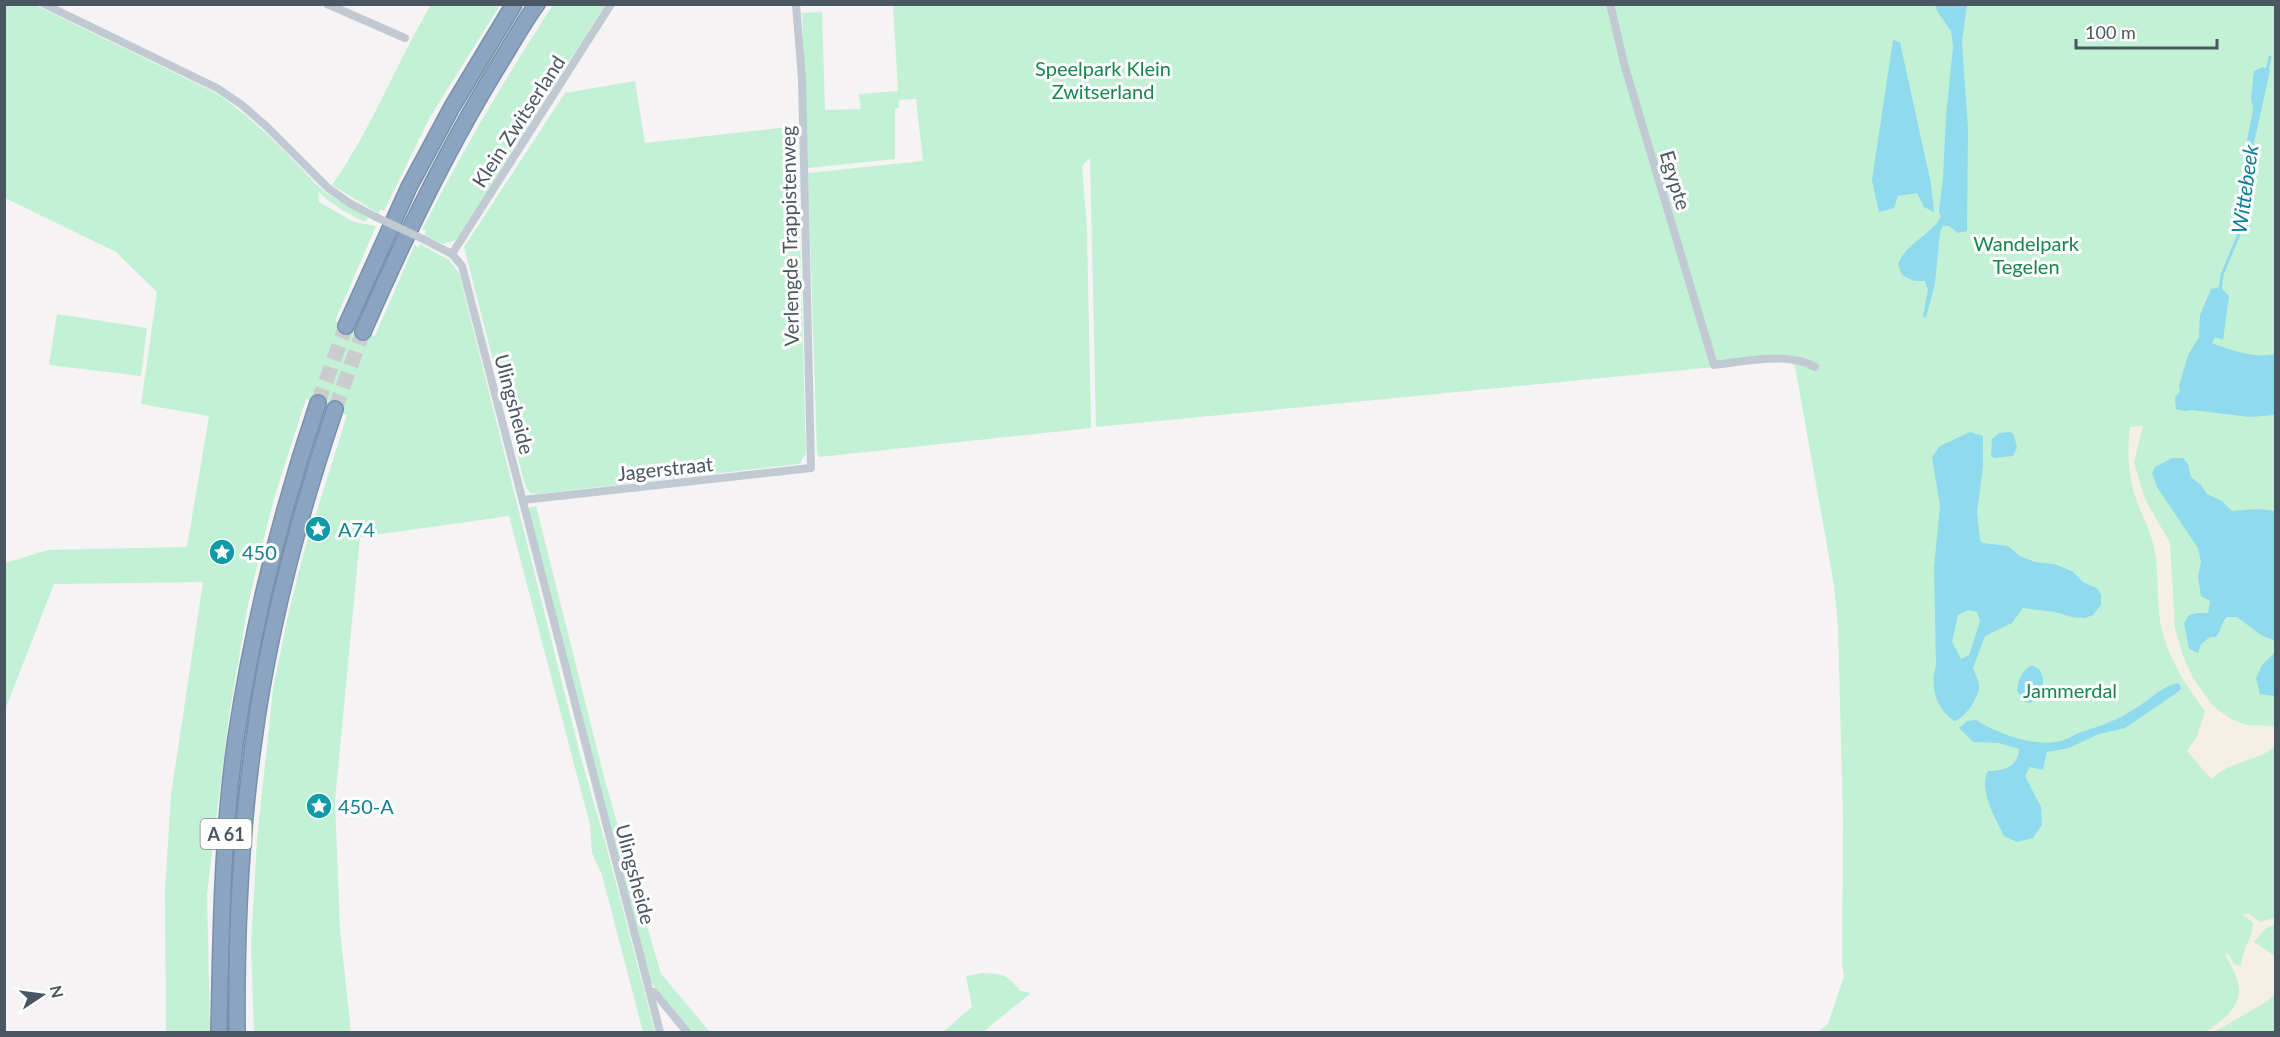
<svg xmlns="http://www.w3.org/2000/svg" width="2280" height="1037" font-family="Lato,sans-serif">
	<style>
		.green { fill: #c3f1d5 }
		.sand { fill: #f5f0e5 }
		.water { fill: #90daee; fill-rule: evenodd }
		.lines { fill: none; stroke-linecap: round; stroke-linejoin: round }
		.stream { stroke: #90daee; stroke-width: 3 }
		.motorway-tunnel { stroke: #caccce; stroke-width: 15; stroke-dasharray: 15 8; stroke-linecap: butt }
		.motorway-casing { stroke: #7690ad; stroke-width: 18 }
		.minor { stroke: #c1cad2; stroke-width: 8 }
		.motorway { stroke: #8ba5c1; stroke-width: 15 }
		.minor-bridge { stroke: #c1cad2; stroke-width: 8 }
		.labels { text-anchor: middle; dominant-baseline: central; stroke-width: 6; stroke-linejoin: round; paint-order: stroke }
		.shield { fill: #fff; stroke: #808990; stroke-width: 1.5 }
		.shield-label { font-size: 18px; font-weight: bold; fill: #4a5661 }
		.park-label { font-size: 20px; fill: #17864f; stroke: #fff }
		.street-label { font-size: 20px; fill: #4a5661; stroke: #fff }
		.culture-label { font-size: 20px; fill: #0d838f; stroke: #fff; text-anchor: start }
		.water-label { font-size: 21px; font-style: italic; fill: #0c7c9b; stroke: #fff }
	</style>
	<rect width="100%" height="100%" fill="#f5f3f3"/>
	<g class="green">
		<path d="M33,4L214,92C254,118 285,152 317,185C332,200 352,206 368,218L365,222C348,214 332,205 318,191L319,202L354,222L376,226L335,321L375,336L415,244L418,248L420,244L449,260L459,273L581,758L606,845L655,1032H643L602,875L592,853L590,825L509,516L360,537L335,801L340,930L351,1032H254L251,943L257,840L273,689L287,620L303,555L347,415L306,399L276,492L262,545L248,605L229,716L207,894L210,1032H166L165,892L171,795L203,582L54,584L5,710V563L48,550L187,547L209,416L141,404L157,292L116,252L5,198V5Z"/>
		<path d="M431,5H500L430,117L384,211L381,209L378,213L332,185C372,129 396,63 431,5Z"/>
		<path d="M553,5H605L456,240L443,244L425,235L426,230H422C462,152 505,78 553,5Z"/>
		<path d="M893,5H2275V1032H1818L1828,1024L1844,976L1842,963L1843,819L1838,626L1834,585L1795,366L1787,360L1096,427L1090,158L1082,166L1087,229L1091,428L819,457L817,453L808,173L923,161L916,99L899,100V108L895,109V159L808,168L802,13L822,12L825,110L861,109L859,94L898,91Z"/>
		<path d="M635,81L645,143L797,126L806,454L799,464L537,494L530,493L525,485L464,247L565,93Z"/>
		<path d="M57,314L147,328L141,376L49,365Z"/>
		<path d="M536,506L605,781L661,974L710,1032H692L649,980L527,508Z"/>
		<path d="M983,973C1003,974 1008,975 1020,991L1031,993L983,1032H943L972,1007L966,976Z"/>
	</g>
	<g class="sand">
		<path d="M2143,426L2134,462L2145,499L2170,543L2175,628L2183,656L2193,678L2213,706L2231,719L2247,725L2275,726C2276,731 2277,740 2275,745C2269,758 2227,762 2213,778L2211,779L2187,751L2197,736L2205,711C2185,684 2166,655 2160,621C2156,595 2160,569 2153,543C2149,527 2140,512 2135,496C2128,474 2127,450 2130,427Z"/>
		<path d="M2248,913L2260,922L2275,918V924L2266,928L2254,942L2275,956V993L2268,1001L2214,1032H2205C2221,1022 2244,1006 2238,984C2236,973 2229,963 2225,953L2229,955L2234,964L2241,966C2242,950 2254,935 2253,922L2242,915Z"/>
	</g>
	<g class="water">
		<path d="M1935,5H1967L1962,42L1968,128L1967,231L1958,233L1949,226H1943L1940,232L1935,283L1926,318L1923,316L1928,290L1925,281H1914L1902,275L1898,264C1906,243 1930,236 1941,217L1939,211L1943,178L1946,116L1953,46L1951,31L1937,11Z"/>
		<path d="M1893,40L1900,42L1931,184L1934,212L1924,207L1917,193L1898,196L1894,208L1879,212L1872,180Z"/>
		<path d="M2263,67L2270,70L2249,166L2247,217H2241L2243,162L2253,109L2251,98L2254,71Z"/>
		<path d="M2220,287L2229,296L2223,340L2215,337L2212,343C2230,350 2256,359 2275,354V415L2250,417L2192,410L2185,411L2176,409L2175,397L2180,392L2179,386L2188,355L2199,337L2200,315L2211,289Z"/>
		<path d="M1970,432L1983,436V466L1977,512L1980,540L1983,543L2008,546L2020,556L2035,562L2054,564L2072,571L2083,582L2098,589L2101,595V605L2093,615L2085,618L2072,617L2055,612L2023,608L2012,623L1985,636L1973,668C1975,673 1979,681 1979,687C1979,698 1964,719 1954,721C1935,708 1930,686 1936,665L1934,567L1940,506L1932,457L1940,446ZM1968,610L1977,612L1980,621L1969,655L1961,659L1952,642L1958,615Z"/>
		<path d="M2010,432L2014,435L2017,448L2013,456L1994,458L1991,456L1992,439L1999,433Z"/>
		<path d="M2172,458H2183L2188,464L2191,477L2201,485L2207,494L2222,501L2232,511L2259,509L2275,511V641L2261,635L2237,617H2227C2221,623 2221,631 2216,637H2210L2201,644L2198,653L2189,649L2184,623L2189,615L2197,613H2208L2210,601L2201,596L2198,577L2201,562L2198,548L2157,487L2152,473L2155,467Z"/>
		<path d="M2275,652V696L2260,694L2256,678L2262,665Z"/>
		<path d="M2032,665L2040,670L2043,679V695L2030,703L2023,701L2017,690C2019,679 2021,671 2032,665Z"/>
		<path d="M2179,683L2181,689L2175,694L2125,728L2099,734L2069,748L2047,752L2043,770L2030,767L2025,776L2041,807L2042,825L2033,838L2017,842L2004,836C1996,818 1978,791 1988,771C2004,771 2018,767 2019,749L1999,743L1973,742L1959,728L1967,721L1976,720C1999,734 2037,749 2064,740C2070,738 2075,734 2081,732C2103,725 2116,721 2136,708C2151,699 2162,686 2179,683Z"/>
	</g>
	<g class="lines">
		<g class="stream">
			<path d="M2267,71L2270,57"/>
			<path d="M2220,289L2222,275L2244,222V213"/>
		</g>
		<g class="motorway-tunnel">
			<path d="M318,403L346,326"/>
			<path d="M335,409L363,332"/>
		</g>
		<g class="motorway-casing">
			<g id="motorway">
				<path d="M346,326L409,187L452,107L514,4"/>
				<path d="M363,332C402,242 444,155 495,71C509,49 521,26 537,4"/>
				<path d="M219,1032C221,934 222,836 236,738C253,624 281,512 318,403"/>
				<path d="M237,1032C236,937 240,841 253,746C268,631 298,518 335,409"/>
			</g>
		</g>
		<g class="minor">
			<path d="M44,4L217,88L242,105L266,126L328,188L351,204L376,217"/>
			<path d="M327,4L405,38"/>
			<path d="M1610,4L1625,67L1714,365C1744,362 1788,351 1815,367"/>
			<path d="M423,239L452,254L462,266L660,1032"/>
			<path d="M452,254L611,4"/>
			<path d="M523,500L811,468L802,79L796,4"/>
			<path d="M650,993L654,992L687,1032"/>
		</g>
		<use href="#motorway" class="motorway"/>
		<path class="minor-bridge" d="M376,217L423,239"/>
	</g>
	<defs>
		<g id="sight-disc" transform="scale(1.35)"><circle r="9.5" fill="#0f9aa8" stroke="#fff"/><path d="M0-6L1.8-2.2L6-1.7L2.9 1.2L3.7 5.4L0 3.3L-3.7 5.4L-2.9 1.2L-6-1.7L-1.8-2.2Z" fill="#fff"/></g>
	</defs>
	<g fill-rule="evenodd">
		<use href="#sight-disc" x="318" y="529"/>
		<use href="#sight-disc" x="222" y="552"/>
		<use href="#sight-disc" x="319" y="806"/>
	</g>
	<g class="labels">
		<rect class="shield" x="200.5" y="819" width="51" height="30" rx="4.5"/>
		<g class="shield-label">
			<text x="226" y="834">A 61</text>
		</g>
		<g class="park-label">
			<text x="1103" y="68">Speelpark Klein<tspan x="1103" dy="23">Zwitserland</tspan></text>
			<text x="2026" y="243">Wandelpark<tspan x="2026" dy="23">Tegelen</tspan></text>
			<text x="2070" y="690">Jammerdal</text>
		</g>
		<g class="street-label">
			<text transform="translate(518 121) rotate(-57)">Klein Zwitserland</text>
			<text transform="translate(1676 180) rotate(73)">Egypte</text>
			<text transform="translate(789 236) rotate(-91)">Verlengde Trappistenweg</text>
			<text transform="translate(515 404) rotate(75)">Ulingsheide</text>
			<text transform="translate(665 468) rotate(-6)">Jagerstraat</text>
			<text transform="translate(636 874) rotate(75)">Ulingsheide</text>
		</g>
		<g class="culture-label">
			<text x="338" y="529">A74</text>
			<text x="242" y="552">450</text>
			<text x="338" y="806">450-A</text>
		</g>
		<g class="water-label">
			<text transform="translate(2244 189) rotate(-82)">Wittebeek</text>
		</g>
	</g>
	<rect width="2280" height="1037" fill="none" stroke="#4a5661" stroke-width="12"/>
	<g transform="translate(42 995) rotate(77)" stroke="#ffffff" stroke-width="4.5" paint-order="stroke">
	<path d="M0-4.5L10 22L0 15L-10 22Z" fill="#4a5661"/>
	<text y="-9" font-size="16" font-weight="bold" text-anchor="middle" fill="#4a5661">N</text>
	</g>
	<path d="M2076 39v9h141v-9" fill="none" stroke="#4a5661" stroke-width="3"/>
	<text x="2085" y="39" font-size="18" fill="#4a5661" stroke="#ffffff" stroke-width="4.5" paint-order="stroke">100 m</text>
</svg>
